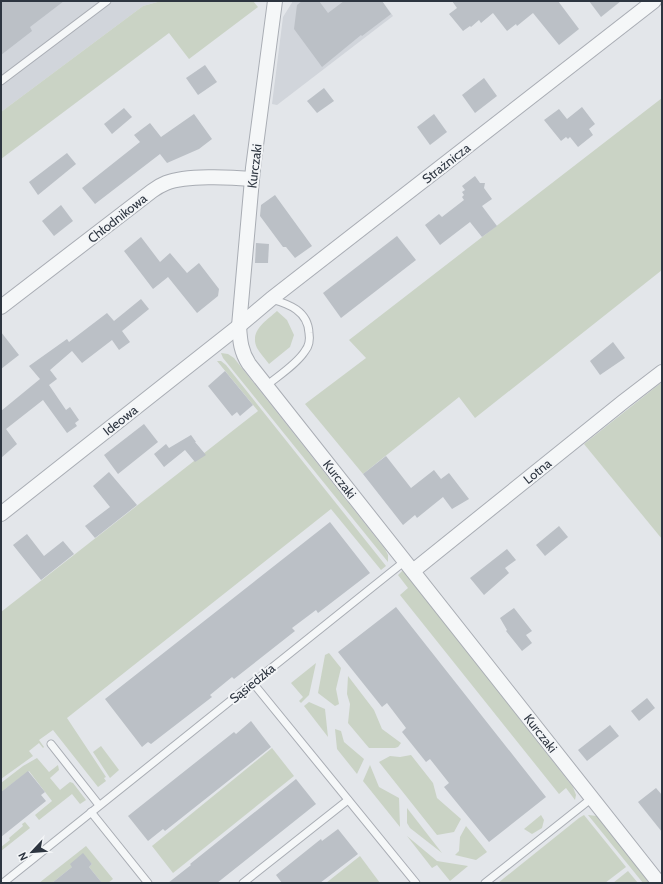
<svg xmlns="http://www.w3.org/2000/svg" width="663" height="884" font-family="Cabin,sans-serif">
	<style>
		.built { fill: #d1d5db }
		.green { fill: #cad3c5 }
		.building { fill: #bbc0c6 }
		.lines { fill: none; stroke-linecap: round; stroke-linejoin: round }
		.lane-casing { stroke: #a9adb4; stroke-width: 9 }
		.street-casing { stroke: #a9adb4; stroke-width: 16 }
		.lane { stroke: #f5f7f8; stroke-width: 7 }
		.street { stroke: #f5f7f8; stroke-width: 14 }
		.labels { text-anchor: middle; dominant-baseline: central; stroke-width: 4; stroke-linejoin: round; paint-order: stroke }
		.street-label { font-size: 13px; fill: #2d3540; stroke: #f3f5f7 }
	</style>
	<rect width="100%" height="100%" fill="#e3e6ea"/>
	<g class="built">
		<path d="M1,1H161L143,6L1,112Z"/>
		<path d="M293,1H382L393,16L277,105L272,104L283,17Z"/>
	</g>
	<g class="green">
		<path d="M161,1H253L258,7L189,59L169,33L1,159V112L143,6Z"/>
		<path d="M662,98V270L475,418L459,397L363,474L305,404L366,358L349,340Z"/>
		<path d="M277,311L287,320L294,335L290,347L269,364C265,359 260,353 257,348C249,331 266,321 277,311Z"/>
		<path d="M221,353L228,354L234,358L385,549L388,555V562L223,358Z"/>
		<path d="M217,361H221L226,365L386,566L381,570L331,509L67,718L106,777L104,778L106,781L98,787L53,730L39,740L44,747L43,748L39,743L29,751L33,756L1,779V612L258,411Z"/>
		<path d="M662,382V539L584,444Z"/>
		<path d="M403,570L573,787L576,795L575,800L566,788L559,794L400,595L408,588L398,575Z"/>
		<path d="M329,653L341,668L336,689L339,704L335,706L318,693L325,655Z"/>
		<path d="M316,663L309,695L301,703L299,701L303,697L291,683Z"/>
		<path d="M348,676L374,710L382,729L401,743L398,747L395,748H369L348,723L350,704L347,694Z"/>
		<path d="M309,702L325,709L328,737L304,706Z"/>
		<path d="M335,729L341,731L344,742L364,759L357,774L337,749Z"/>
		<path d="M101,746L119,770L110,778L93,752Z"/>
		<path d="M272,748L294,776L173,873L152,846Z"/>
		<path d="M411,755L433,783L437,798L461,819L454,832L437,835L379,762L390,756L400,757Z"/>
		<path d="M37,758L49,772L58,765L59,770L50,778L60,790L70,782L73,783L86,800L80,804L72,794L39,820L35,815L52,801L29,771L1,792V783L23,766Z"/>
		<path d="M370,765L379,787L399,798L400,827L363,781Z"/>
		<path d="M407,808L442,853L410,828L407,823Z"/>
		<path d="M541,815L544,820L542,828L532,834L524,829Z"/>
		<path d="M584,815L626,867L605,883H498L579,818Z"/>
		<path d="M588,815L597,816L602,821L650,883H643Z"/>
		<path d="M25,822L30,828L1,851V847L10,840L9,838L23,826L22,824Z"/>
		<path d="M466,826L487,852L476,860L455,855L459,851L460,837Z"/>
		<path d="M407,836L437,861L468,866L450,881L437,865L432,868Z"/>
		<path d="M86,846L113,879L108,883H102L89,867L92,864L83,854L72,867L52,883H39Z"/>
		<path d="M360,856L380,883H326Z"/>
		<path d="M628,871L638,883H613Z"/>
	</g>
	<g class="building">
		<path d="M1,1H64L30,27L32,31L1,55Z"/>
		<path d="M302,1H319L328,13L344,1H382L391,14L362,36L361,35L322,67L294,29L297,5Z"/>
		<path d="M452,1H558L579,29L559,45L533,13L517,26L516,24L507,31L493,13L481,23L479,20L471,27L470,26L463,31L449,14L457,8Z"/>
		<path d="M589,1H621L601,17Z"/>
		<path d="M205,65L217,82L198,95L186,78Z"/>
		<path d="M484,78L497,96L475,113L462,95Z"/>
		<path d="M324,88L334,101L317,113L307,101Z"/>
		<path d="M582,107L595,124L589,129L593,135L578,147L570,137L568,139L566,137L561,141L544,120L559,109L567,119Z"/>
		<path d="M124,108L132,117L112,134L104,124Z"/>
		<path d="M194,114L212,139L199,149L167,163L160,154L95,204L82,188L140,142L134,135L150,123L161,137Z"/>
		<path d="M434,114L447,132L430,145L417,127Z"/>
		<path d="M67,153L76,164L38,195L29,182Z"/>
		<path d="M475,176L480,183H485L484,188L492,199L482,206L497,226L482,237L470,222L440,245L425,225L439,214L442,217L464,200L462,197L464,195L462,192L465,190L462,186Z"/>
		<path d="M275,195L312,246L295,258L286,247H283L260,216L261,205Z"/>
		<path d="M61,205L73,221L54,236L42,221Z"/>
		<path d="M397,236L416,260L341,318L323,293Z"/>
		<path d="M141,237L160,262L170,253L187,273L199,263L219,289L218,296L197,313L168,277L153,289L124,251Z"/>
		<path d="M256,243L269,244L268,263H255Z"/>
		<path d="M141,299L149,309L122,331L130,342L119,350L112,340L82,363L72,351L50,370L57,379L49,385L66,410L70,407L79,420L75,423L77,426L67,433L43,400L6,429L17,444L1,458V411L40,379L29,366L67,339L69,342L107,313L114,321Z"/>
		<path d="M1,332L19,355L1,369Z"/>
		<path d="M613,342L625,358L600,375L590,361Z"/>
		<path d="M225,371L253,405L240,416L237,412L232,416L208,386Z"/>
		<path d="M144,424L158,442L118,474L104,455Z"/>
		<path d="M191,435L196,442H195L206,455L195,462L185,450L164,467L154,454L166,444L169,448Z"/>
		<path d="M386,456L411,488L434,470L441,479L449,473L469,499L452,509L443,497L417,518L415,515L403,525L363,474Z"/>
		<path d="M109,472L137,505L95,538L85,526L110,507L93,486Z"/>
		<path d="M330,522L370,573L318,613L316,610L292,628L295,631L234,679L232,677L210,695L212,697L151,744L148,742L142,747L105,699Z"/>
		<path d="M559,526L568,537L545,556L536,545Z"/>
		<path d="M27,534L44,556L63,541L74,554L41,580L13,545Z"/>
		<path d="M507,549L516,560L505,568L509,573L484,595L470,578Z"/>
		<path d="M396,607L546,797L489,842L444,787L449,783L430,759L426,762L402,732L406,728L387,703L382,707L338,652Z"/>
		<path d="M514,608L532,631L526,635L532,643L522,651L506,631L507,630L500,618Z"/>
		<path d="M647,698L655,708L639,721L631,711Z"/>
		<path d="M251,721L271,747L165,831L163,829L148,841L128,816L234,732L236,734Z"/>
		<path d="M610,725L619,736L587,761L578,750Z"/>
		<path d="M28,771L45,792L41,795L46,801L1,837V792Z"/>
		<path d="M296,779L316,804L217,883H168L191,865L190,864Z"/>
		<path d="M656,788L662,795V832L638,802Z"/>
		<path d="M338,829L358,854L320,883H282L276,875L321,839L322,841Z"/>
		<path d="M83,853L92,864L89,867L102,883H52L72,867L70,864Z"/>
	</g>
	<g class="lines">
		<g class="lane-casing">
			<g id="lane">
				<path d="M1,81L107,1"/>
				<path d="M266,386C278,376 297,364 305,351C309,346 310,339 309,333C308,311 289,304 271,299"/>
				<path d="M253,683L416,883"/>
				<path d="M51,744L99,805"/>
				<path d="M91,812L148,883"/>
				<path d="M3,883L405,561"/>
				<path d="M243,883L348,800"/>
				<path d="M485,883L592,798"/>
			</g>
		</g>
		<g class="street-casing">
			<g id="street">
				<path d="M275,1L253,168L239,326C240,341 241,352 249,364L659,883"/>
				<path d="M1,307L152,191C156,188 161,185 166,183C186,175 230,177 252,179"/>
				<path d="M1,514L239,326L271,299L654,1"/>
				<path d="M413,571L623,402L662,372"/>
			</g>
		</g>
		<use href="#lane" class="lane"/>
		<use href="#street" class="street"/>
	</g>
	<g class="labels">
		<g class="street-label">
			<text transform="translate(446 163) rotate(-38)">Strażnicza</text>
			<text transform="translate(254 166) rotate(-83)">Kurczaki</text>
			<text transform="translate(117 218) rotate(-38)">Chłodnikowa</text>
			<text transform="translate(120 420) rotate(-38)">Ideowa</text>
			<text transform="translate(537 471) rotate(-39)">Lotna</text>
			<text transform="translate(340 479) rotate(52)">Kurczaki</text>
			<text transform="translate(252 683) rotate(-39)">Sąsiedzka</text>
			<text transform="translate(541 733) rotate(52)">Kurczaki</text>
		</g>
	</g>
	<rect width="663" height="884" fill="none" stroke="#2d3540" stroke-width="4"/>
	<g transform="translate(32 852) rotate(244)" stroke="#f3f5f7" stroke-width="3" paint-order="stroke">
	<path d="M0-3L7 15L0 10L-7 15Z" fill="#2d3540"/>
	<text y="-6" font-size="11" font-weight="bold" text-anchor="middle" fill="#2d3540">N</text>
	</g>
</svg>
